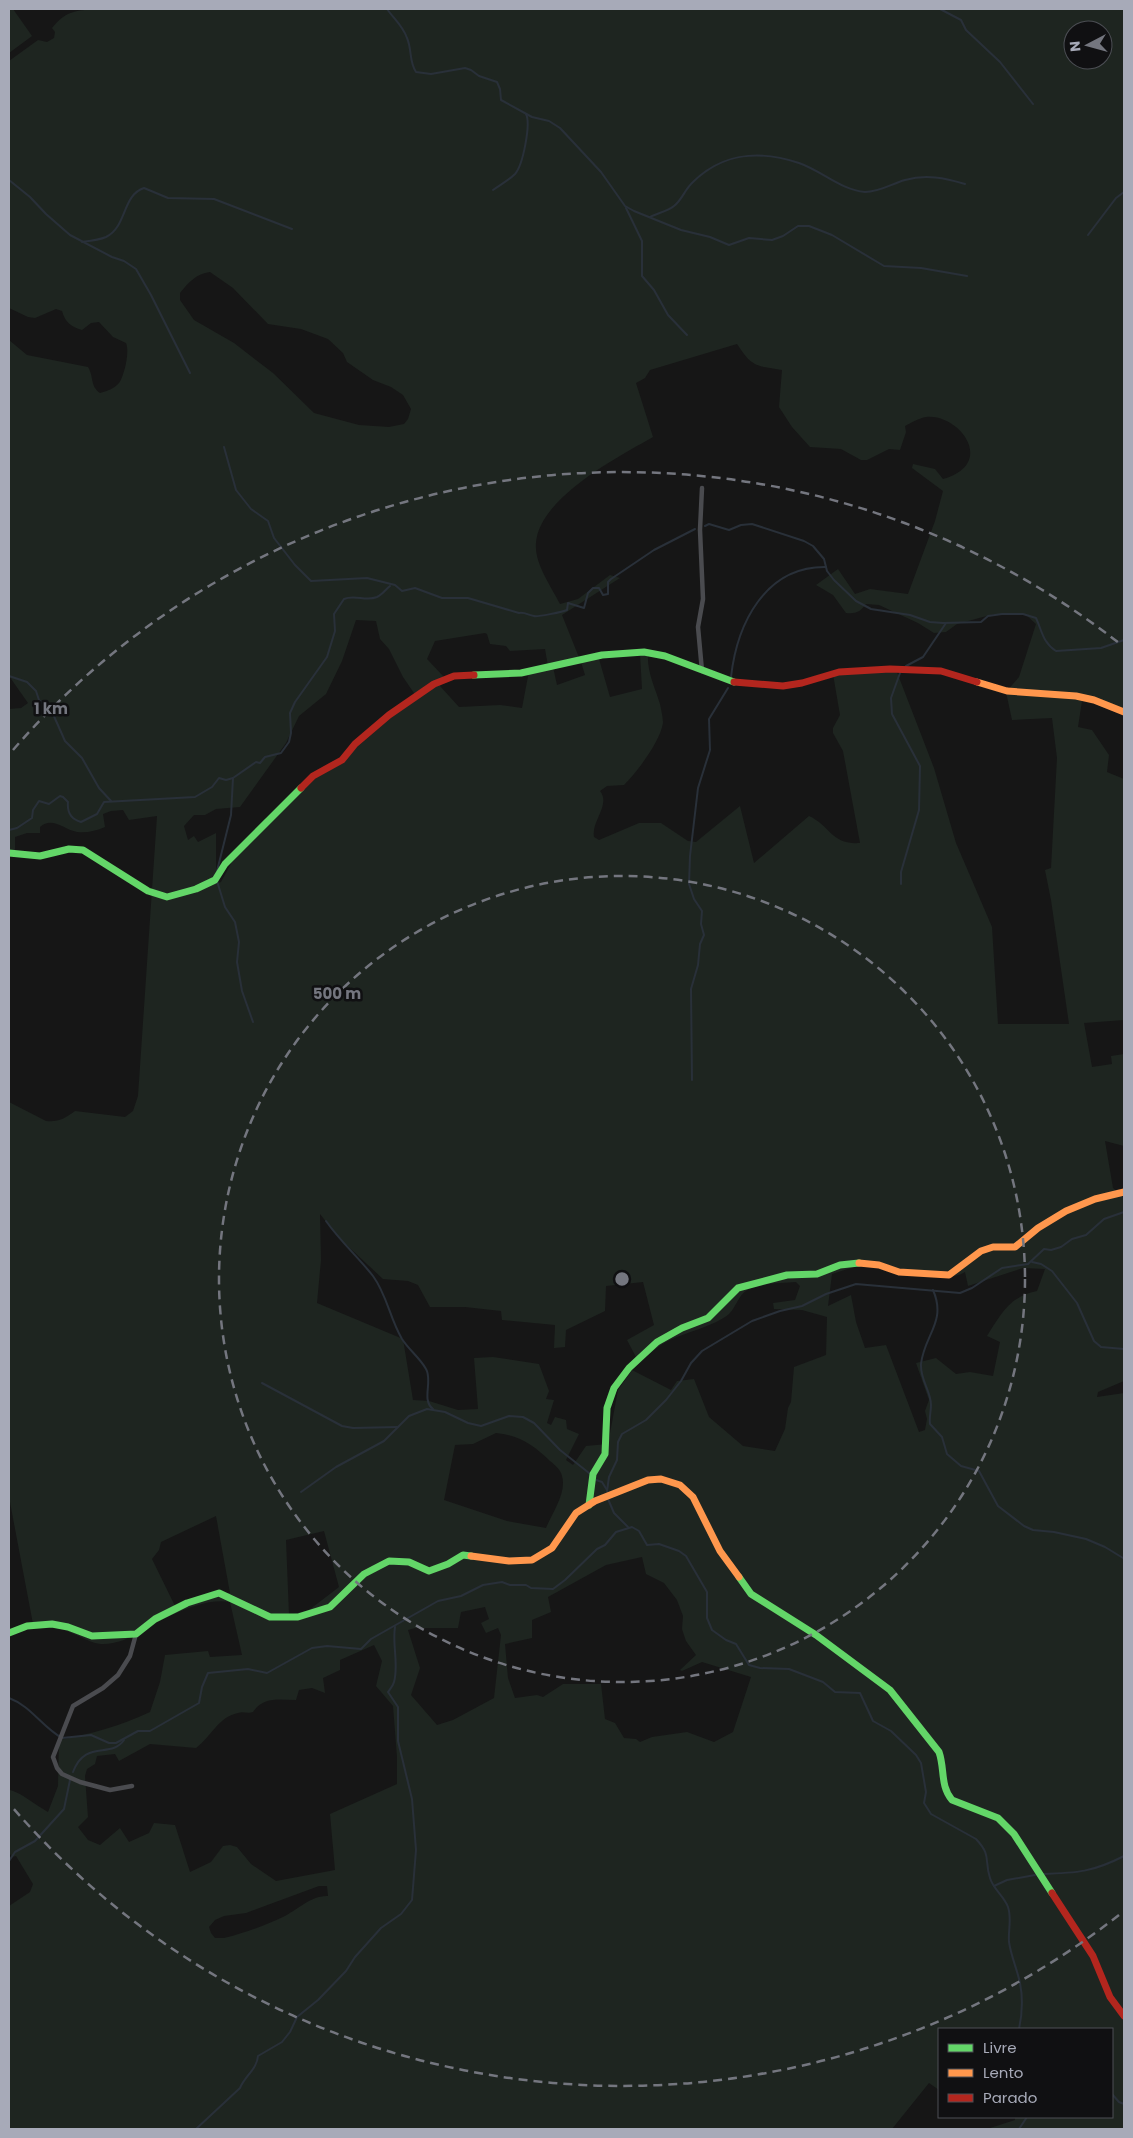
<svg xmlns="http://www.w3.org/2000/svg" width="1133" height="2138" font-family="Poppins,sans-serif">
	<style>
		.green { fill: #1e2520; fill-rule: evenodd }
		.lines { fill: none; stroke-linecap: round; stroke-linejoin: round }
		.stream { stroke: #293039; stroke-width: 2 }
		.street { stroke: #4a4b4f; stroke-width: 4.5 }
		.fast { stroke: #63d668; stroke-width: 7 }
		.slow { stroke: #ff974d; stroke-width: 7 }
		.jam { stroke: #b3261e; stroke-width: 7 }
		.ring { fill: none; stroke: #74767f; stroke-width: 2.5; stroke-dasharray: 9 6 }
		.centre { fill: #74767f; stroke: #101012; stroke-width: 2.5 }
		.ring-label { font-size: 15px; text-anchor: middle; font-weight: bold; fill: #74767f; stroke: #101012; stroke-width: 5; stroke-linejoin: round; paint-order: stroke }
	</style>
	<rect width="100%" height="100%" fill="#161616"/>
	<g class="green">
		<path d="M9,9H13L32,36L9,53Z"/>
		<path d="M93,9H1124V713L1089,698L1082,701L1078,727L1092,730L1109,755L1107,772L1124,779V1020L1084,1023L1092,1067L1112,1064L1111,1056L1124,1054V1146L1105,1141L1113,1188L1124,1198V1381L1098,1392L1097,1397L1124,1393V2129H987L1015,2120V2117H1112V2029H939V2090L929,2083L892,2129H9V1906L30,1892L33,1884L16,1856L12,1857L9,1852V1790C19,1791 37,1806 48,1812L58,1786L59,1740C91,1734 120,1726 150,1712L160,1682L165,1655L208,1651L210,1657L242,1655L230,1602C198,1596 153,1625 124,1640C94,1650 90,1639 64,1630C54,1627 43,1626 33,1624L9,1497V1102L46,1121C59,1122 64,1119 75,1111L125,1117L133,1111L138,1096L157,816L129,820L123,810L111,811L103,814L105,827C96,831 87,833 77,832C65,830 52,816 40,827V833H27L15,837V852H9V709L21,708L28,703L9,676V340L27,355L88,367C94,377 90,386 100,393C107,391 114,389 119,383C124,376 130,352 126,343L113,337L99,322L91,323L82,330C71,327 65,322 62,311L56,309L35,318L28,317L9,308V61L38,40L47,42L54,38L55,32L52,28C65,12 73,11 93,9ZM1073,30H1103V60H1073ZM210,272L233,288L268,324L301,329L328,339L343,353L347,362L373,380L391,387L403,395L411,409L408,419L404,424L389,427L359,425L314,413L273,373L234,343L194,320L180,300V293C189,282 196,274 210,272ZM737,344C753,368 755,365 782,370L779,407L792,427L810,447L841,449L861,460H867L889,449L900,450L906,432L905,426C911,423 919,418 926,417C958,413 998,463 943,479L935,469L913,464L912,468L943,491L935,521L908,594L870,589L855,594L838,569L816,585L833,595L846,613C856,614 860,612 866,604L879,605L918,623L934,633L946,632L957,624L994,614L1026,615L1036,624L1019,677L1006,692L1012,720L1052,718L1057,758L1051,868L1045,870L1051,900L1069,1024H998L992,927L956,843L934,768L895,667L833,674L840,715L833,728V733L843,751L860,843C831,845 831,826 809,816L754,863L740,806L696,842L688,841L661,823H639L599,840L594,837C591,821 611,805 600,791L607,786L624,785C637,772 660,742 663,723C663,717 661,709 660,704C655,687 647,672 648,655L640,654L642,689L610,697L599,659L581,662L585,675L557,685L553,667L580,660L562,615L620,578L610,575L578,599L560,604C551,586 534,563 536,543C539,498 618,457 653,437L636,383L645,378L650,370ZM356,620L376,621L380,639L389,649L403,677L416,696L341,761L322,772L233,860L221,882L218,883L216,879V833L198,842L194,836L188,840L184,826L194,815H205L216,809L240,807L286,743L299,716L326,694L342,661ZM485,633L487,634L490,644L506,646L510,651L545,649L548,666L529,671L522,708L500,705L459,707L440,686L444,682L443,676L427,659L435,641ZM320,1214L338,1237L383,1279L408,1281L418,1285L430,1307H465L501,1311L502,1320L555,1325L554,1348L565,1347L566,1330L605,1311L606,1286L643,1282L654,1325L627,1340L637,1359C649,1356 655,1348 666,1342C683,1333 715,1326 729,1314C736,1307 738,1296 747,1290C758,1283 783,1283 796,1282L800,1286L795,1300L773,1303L774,1309L802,1310L827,1317L826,1355L794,1367L791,1402L788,1408L785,1429L775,1451L743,1446L709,1417L694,1379L677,1381L671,1390L632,1370L618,1390L608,1444L586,1446L573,1465L566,1460L579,1434L567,1429L566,1420L555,1417L551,1425L547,1423L554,1400L546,1399L549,1391L539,1364L493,1357L474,1358L478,1409L458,1410L429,1401L413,1400L403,1339L317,1303L321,1260ZM854,1267C862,1267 870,1267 877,1267C902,1270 944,1285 965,1272L968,1286L1023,1268L1045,1269L1037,1291C1010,1296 1001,1314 987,1336L1000,1342L993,1376L970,1372L956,1374L936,1358L916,1363L929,1400L925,1411L927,1419L925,1430L919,1432L886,1345L865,1348L856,1322L851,1295L828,1306L832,1274ZM496,1433C519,1435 535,1446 550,1461C555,1465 561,1470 562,1476C567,1493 552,1513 546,1528L507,1521L444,1500L455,1445L473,1444ZM216,1516L230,1593H223L175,1606L152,1559L159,1550L161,1542ZM324,1531L339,1587L309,1610L289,1615L286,1540ZM642,1557L646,1574L664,1583L677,1600L683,1616L682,1629L686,1641L696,1655L680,1670L682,1671L702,1662L751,1677L733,1732L714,1742L687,1732L652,1737L640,1742L636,1739L624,1738L615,1723L605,1719L601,1684H563L543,1697L537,1695L515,1698L508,1678L505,1644L532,1638V1620L551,1612L548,1597L606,1565ZM485,1607L489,1619L481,1623L486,1633L498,1628L501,1635L494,1698L453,1720L437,1725L411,1695L420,1668L408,1630L415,1628H458L461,1612ZM374,1645L382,1661L376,1686L393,1706L397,1757V1784L330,1814L335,1870L276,1881L251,1864L237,1847L230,1845L223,1846L211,1862L190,1872L175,1825L154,1823L149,1833L129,1842L120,1828L100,1845L88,1840L78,1827L88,1817L85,1776L87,1769L95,1764L97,1756L115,1754L119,1761L150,1744L196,1748C211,1737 218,1717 238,1713C243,1711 248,1714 253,1712C264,1696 279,1700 296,1700L299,1690L312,1688L325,1693L323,1678L340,1670V1660ZM319,1886H327L328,1896C312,1895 297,1910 283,1917C264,1926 244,1933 224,1938H215L211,1933L209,1927L215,1920L224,1916L246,1913Z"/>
	</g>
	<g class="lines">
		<g class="stream">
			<path d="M387,9C394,19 403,26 407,38C412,49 409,62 416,72L431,74L465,68L471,70L479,76L497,82L500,89L501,100L532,117L549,121L560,128L601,172L625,206L634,211L681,230L710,237L729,245L749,238L772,240L783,236L798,226H809L832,235L884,266L921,268L967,276"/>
			<path d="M940,9L961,20L966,30L1000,62L1033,104"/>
			<path d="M9,180L30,197L46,214L70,235L112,257L124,261L136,269L151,295L190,373"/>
			<path d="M493,190C500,185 509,180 515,174C523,165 531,124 526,114"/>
			<path d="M626,208L642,241V276L654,290L668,315L687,335"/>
			<path d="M650,217C658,213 668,211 674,206C682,200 685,189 693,182C724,152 760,150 799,163C822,171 841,190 865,192C880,192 891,184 905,180C926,174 945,178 965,184"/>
			<path d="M1088,235L1116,198L1124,192"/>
			<path d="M82,242C90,241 99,240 106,237C127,227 122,195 144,188L168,198L214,199L292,229"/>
			<path d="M224,447L236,490L251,509L268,521L274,538L295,565L311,581L367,578L395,585L402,591L415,588L442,598H468L519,613C525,612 528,615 534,616C537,617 563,612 567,610L568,603L584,608L588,593L593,588H599L603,595L608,594V582L611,579L654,550L695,529"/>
			<path d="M705,526L709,524L729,530L741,525L752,524L804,541L813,546L824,559L827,571L834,580L856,601L871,609L910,615L930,622L943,623L981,622L988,616L1002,614H1023L1036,618C1042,631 1043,643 1056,651L1101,648L1124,640"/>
			<path d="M906,666L923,657L946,623"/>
			<path d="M900,673L891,698L892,714L920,766L919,810L901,872V884"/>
			<path d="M9,676L27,682L36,691L39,700L53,714L65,741L82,758L99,788L111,801"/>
			<path d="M731,677C737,624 765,566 826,567"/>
			<path d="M9,830L17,828L32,818L33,810L39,801L49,804L60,796L63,797L68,802C67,812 70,819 81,822L97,814L104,802L195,797L212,787L219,778L226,780L233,778L256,762L260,763L265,757L281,753L289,742L291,733L290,713L295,702L327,657L335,631L334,614L344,599C355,594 366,602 377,597C383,594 386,589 390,586"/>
			<path d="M217,871L231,815L233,778"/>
			<path d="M217,881L225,907L235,922L239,942L237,962L242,991L253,1022"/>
			<path d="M692,1080L691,989L698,965L700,944L704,935L701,924L702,911L694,899L689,884L690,856L698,788L710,750L709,719L728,688"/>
			<path d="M326,1221C340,1241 358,1257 373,1276C387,1295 390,1319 402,1339C409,1350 420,1358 426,1369C433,1381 421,1400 433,1409"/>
			<path d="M1032,1262L1041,1264L1052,1271L1077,1303L1094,1341L1101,1347L1124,1349"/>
			<path d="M933,1290C947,1322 924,1335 921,1364C920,1380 931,1391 931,1405C931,1412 929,1417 930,1424L942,1437L947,1454L961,1466L979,1471L998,1506L1024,1526L1033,1530L1054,1532L1086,1539L1105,1547L1123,1558"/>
			<path d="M262,1383L342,1426L353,1428L398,1427"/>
			<path d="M596,1480L602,1482L607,1490"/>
			<path d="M607,1491L609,1477L617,1460L618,1442L622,1434L646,1420L666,1400L681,1381L691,1363L702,1351L752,1321L780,1311L802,1306L826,1294L856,1284L960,1293L972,1288L1002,1268L1028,1264L1044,1249L1051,1250L1061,1247L1072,1239L1086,1235L1104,1219L1124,1212"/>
			<path d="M301,1492L336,1467L384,1441L409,1416L427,1409L445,1412L468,1423L481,1426L509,1416L523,1417L534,1423L560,1450L589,1473"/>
			<path d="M608,1499L614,1513L628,1527"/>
			<path d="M9,1698C31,1706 42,1727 62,1738L91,1735L109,1743H116L138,1731H150L199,1703L202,1687L208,1673L248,1669L267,1673L312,1648L327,1646L361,1649L371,1639L438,1601L461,1596L483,1585L502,1582L510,1585H526L531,1588L553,1589L565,1580L597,1549L605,1545L616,1532L632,1527L639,1531L647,1545L659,1544L679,1551L686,1556L707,1592V1618L712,1630L726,1640L736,1644L749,1665L760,1668L789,1669L823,1682L835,1692L860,1693L873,1721L891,1731L916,1755L921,1763L926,1792L924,1803L931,1814L976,1839C992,1856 984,1860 990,1878C993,1889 1004,1896 1008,1907C1012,1919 1008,1930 1009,1942C1011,1956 1017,1969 1020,1983C1023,1998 1022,2015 1019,2029"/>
			<path d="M73,1772C85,1739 111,1759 124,1740"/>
			<path d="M9,1861L15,1852L35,1841L64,1809L70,1780"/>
			<path d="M1042,1874C1077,1873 1093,1872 1124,1856"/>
			<path d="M994,1886L1007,1880L1035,1875"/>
			<path d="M1112,2094L1119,2102L1124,2104"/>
			<path d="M196,2129L240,2088C245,2076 257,2069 258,2056L282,2042L290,2032L297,2017L318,2000L346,1971L355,1957L381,1928L401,1914L412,1900L416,1850L412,1799L398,1741V1707L388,1692C390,1689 393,1686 394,1682C399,1664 392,1645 395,1627"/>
			<path d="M1019,2129L1027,2117"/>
		</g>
		<g class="street">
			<path d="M702,671L698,627L703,599L700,530L702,488"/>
			<path d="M132,1786L110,1790L80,1782L62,1774L57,1768L53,1757L73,1706L103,1688L118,1675L130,1656L136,1634"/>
		</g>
		<g class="fast">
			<path d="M474,675L521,673L602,655L644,652L665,656L734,682"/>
			<path d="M9,853L40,856L69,849L83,850L148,891L167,897L196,889L215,880L225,864L301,788"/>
			<path d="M589,1505L593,1474L605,1454L607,1408L614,1388L629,1368L657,1342L682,1328L708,1318L738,1288L787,1275L817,1274L840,1265L859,1263"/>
			<path d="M739,1577L751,1594L816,1635L890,1690L939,1752C945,1769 940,1786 952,1800L998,1818L1014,1834L1052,1893"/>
			<path d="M9,1633L27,1626L52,1624L68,1627L92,1636L136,1634L155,1619L187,1603L219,1593L270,1617H298L330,1607L364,1574L389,1561L409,1562L429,1571L448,1564L463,1555L471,1556"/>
		</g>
		<g class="slow">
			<path d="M977,682L1007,691L1076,696L1094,700L1124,712"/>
			<path d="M859,1263L879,1265L899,1272L949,1275L981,1251L993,1247H1015L1038,1228L1066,1211L1095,1199L1124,1192"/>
			<path d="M471,1556L509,1561L532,1560L552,1548L576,1513L595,1501L648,1480L661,1479L680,1485L693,1497L720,1551L739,1577"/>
		</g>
		<g class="jam">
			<path d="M734,682L783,686L802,683L839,672L890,669L941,671L977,682"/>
			<path d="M301,788L313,776L342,760L355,744L389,715L434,684L454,676L474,675"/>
			<path d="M1052,1893L1093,1956L1110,1997L1124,2016"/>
		</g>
	</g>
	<g class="ring">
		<circle cx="622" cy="1279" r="403"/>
		<path d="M1119 1915A807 807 0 0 1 13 1808M13 750A807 807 0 0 1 1119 643"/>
	</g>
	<circle cx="622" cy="1279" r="8" class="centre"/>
	<g class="ring-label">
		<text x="51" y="714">1 km</text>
		<text x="337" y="999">500 m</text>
	</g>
	<rect width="1133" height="2138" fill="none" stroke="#a7aab8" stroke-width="20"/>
	<rect x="938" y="2028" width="175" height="90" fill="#101012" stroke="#4c4e54"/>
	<rect x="948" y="2044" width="25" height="8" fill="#63d668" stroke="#4c4e54"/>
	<text x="983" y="2053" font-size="15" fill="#a7aab8">Livre</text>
	<rect x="948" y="2069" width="25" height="8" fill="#ff974d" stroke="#4c4e54"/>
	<text x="983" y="2078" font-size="15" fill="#a7aab8">Lento</text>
	<rect x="948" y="2094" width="25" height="8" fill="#b3261e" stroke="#4c4e54"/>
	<text x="983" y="2103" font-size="15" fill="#a7aab8">Parado</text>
	<g transform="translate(1088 45) rotate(264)"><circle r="24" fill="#101012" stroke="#4c4e54"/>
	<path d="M0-4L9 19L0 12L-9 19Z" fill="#74767f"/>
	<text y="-8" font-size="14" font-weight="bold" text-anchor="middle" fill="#a7aab8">N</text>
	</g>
</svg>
